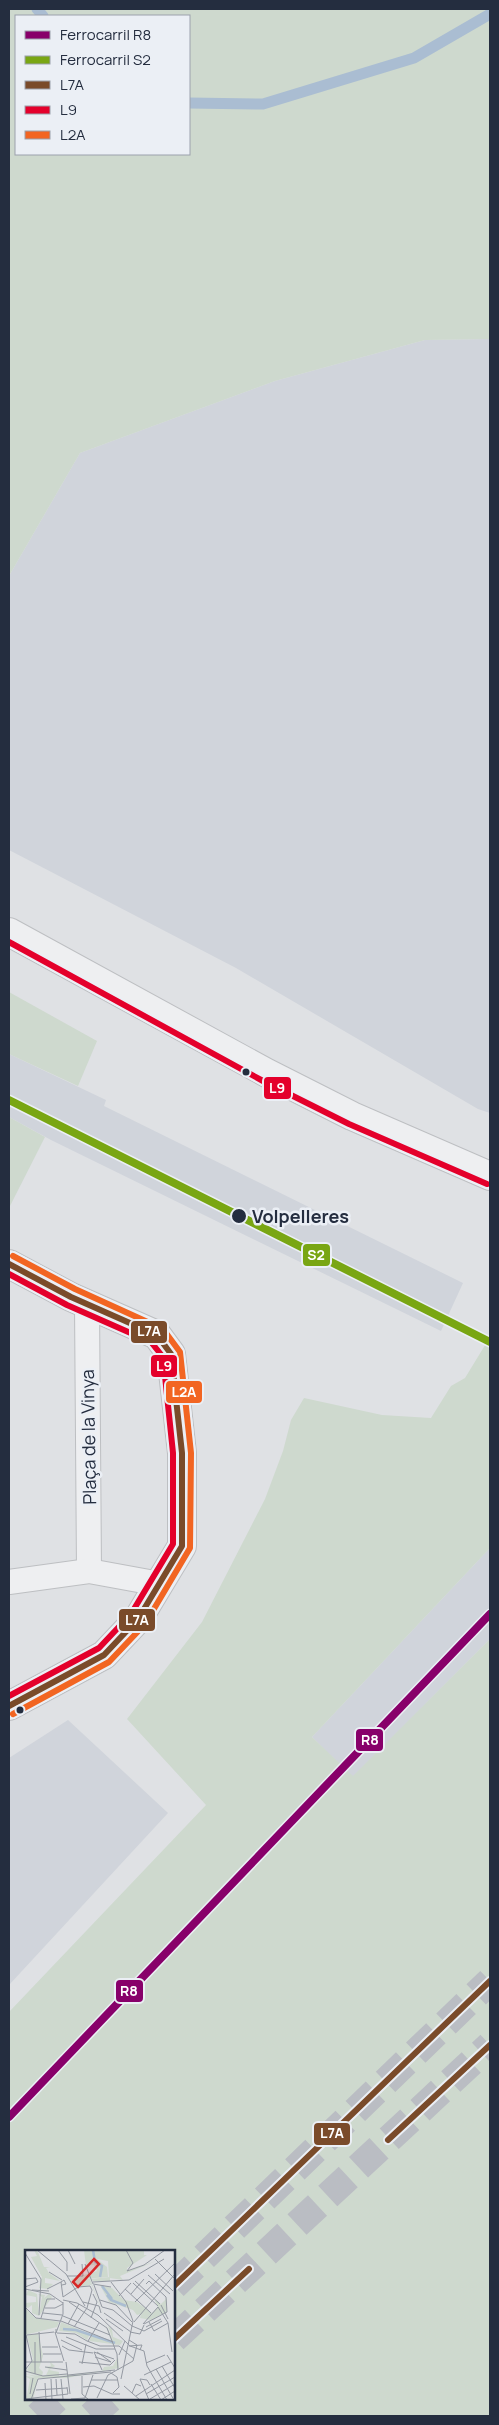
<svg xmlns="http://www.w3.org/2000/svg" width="499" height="2425" font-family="Manrope,sans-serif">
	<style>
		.built { fill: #d0d4db }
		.green { fill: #ced9ce; fill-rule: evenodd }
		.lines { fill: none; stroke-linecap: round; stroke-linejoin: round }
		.stream { stroke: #aabdd2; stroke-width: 11 }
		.secondary-tunnel { stroke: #babdc3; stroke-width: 28; stroke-dasharray: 28 14; stroke-linecap: butt }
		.pedestrian-casing { stroke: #bdbfc2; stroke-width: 26 }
		.minor-casing { stroke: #bdbfc2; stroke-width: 30 }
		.tertiary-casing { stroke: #bdbfc2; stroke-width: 30 }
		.pedestrian { stroke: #eeeff1; stroke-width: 24 }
		.minor { stroke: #eeeff1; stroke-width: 28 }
		.tertiary { stroke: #eeeff1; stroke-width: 28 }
		.bus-1-casing { stroke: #ebeff5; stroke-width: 10 }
		.bus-2-casing { stroke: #ebeff5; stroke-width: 10 }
		.bus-3-casing { stroke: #ebeff5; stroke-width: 10 }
		.bus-1 { stroke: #7a4b2a; stroke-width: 6 }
		.bus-2 { stroke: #e4002b; stroke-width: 6 }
		.bus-3 { stroke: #f26522; stroke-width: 6 }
		.rail-1-casing { stroke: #ebeff5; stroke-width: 11 }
		.rail-2-casing { stroke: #ebeff5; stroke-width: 11 }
		.rail-1 { stroke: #88006a; stroke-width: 8 }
		.rail-2 { stroke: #79a613; stroke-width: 8 }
		.bus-dot { fill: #242d3f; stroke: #ebeff5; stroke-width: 2 }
		.labels { text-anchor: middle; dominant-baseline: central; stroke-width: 5; stroke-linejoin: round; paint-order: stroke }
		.stop-label { font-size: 18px; font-weight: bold; fill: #242d3f; stroke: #ebeff5; text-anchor: start }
		.street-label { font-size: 18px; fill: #242d3f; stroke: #ebeff5 }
		.inset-river { fill: none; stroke: #aabdd2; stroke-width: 2.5 }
		.inset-road { fill: none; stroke: #9499a2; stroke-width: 1 }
		.view { fill: #d62828; fill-opacity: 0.15; stroke: #d62828; stroke-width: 2.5 }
		.inset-edge { fill: none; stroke: #242d3f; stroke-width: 2.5 }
		.line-badge { stroke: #ebeff5; stroke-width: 2 }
		.badge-label { font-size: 14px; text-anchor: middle; font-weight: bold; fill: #fff }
	</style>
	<rect width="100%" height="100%" fill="#dfe1e4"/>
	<g class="built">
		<path d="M490,339V1113L478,1109L236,968L9,850V576L80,453L275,381L425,340Z"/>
		<path d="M9,1054L106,1100L104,1106L463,1283L441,1331L51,1140L9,1117Z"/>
		<path d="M490,1548V1639L353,1777L312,1737Z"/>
		<path d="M68,1720L168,1813L9,1985V1758Z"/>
	</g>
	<g class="green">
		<path d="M9,9H490V339L425,340L275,381L80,453L9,576ZM189,16V154H16V16Z"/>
		<path d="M9,992L97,1041L78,1086L9,1054Z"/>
		<path d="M9,1117L45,1137L9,1208Z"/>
		<path d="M490,1337V1548L312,1737L353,1776L490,1639V2416H9V2012L206,1805L127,1719L202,1622L265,1499L283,1451L291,1420L304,1398L382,1415L431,1418L451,1386L465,1378ZM174,2251V2399H26V2251Z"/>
	</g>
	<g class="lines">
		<g class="stream">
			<path d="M37,9L43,16"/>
			<path d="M189,103L263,104L414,58L490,14"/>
		</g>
		<g class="secondary-tunnel">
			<path d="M174,2286L490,1981"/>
			<path d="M174,2339L490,2045"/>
			<path d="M38,2416L56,2399"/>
			<path d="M91,2416L110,2399"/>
		</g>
		<g class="pedestrian-casing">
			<g id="pedestrian">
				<path d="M87,1304L89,1571"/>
				<path d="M9,1582L89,1571L160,1584"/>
			</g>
		</g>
		<g class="minor-casing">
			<path id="minor" d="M9,1264L71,1297L157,1335L171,1354L182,1453V1546L138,1619L104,1655L9,1706"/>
		</g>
		<g class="tertiary-casing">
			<path id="tertiary" d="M9,932L267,1073L352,1116L490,1176"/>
		</g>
		<use href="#pedestrian" class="pedestrian"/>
		<use href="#minor" class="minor"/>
		<use href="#tertiary" class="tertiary"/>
		<g class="bus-1-casing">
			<g id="bus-1">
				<path d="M9,1264L71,1297L157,1335L171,1354L182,1453V1546L138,1619L104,1655L9,1706"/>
				<path d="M388,2140L490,2045"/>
				<path d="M174,2286L490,1981"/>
				<path d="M174,2339L249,2269"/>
			</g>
		</g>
		<g class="bus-2-casing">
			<g id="bus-2">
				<path d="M9,942L263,1081L349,1124L487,1184"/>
				<path d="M9,1274L67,1305L151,1342L163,1357L173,1453V1544L131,1614L99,1648L9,1696"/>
			</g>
		</g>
		<g class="bus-3-casing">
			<path id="bus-3" d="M13,1256L75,1289L163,1329L180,1352L191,1453L190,1548L145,1624L109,1662L13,1714"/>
		</g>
		<use href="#bus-1" class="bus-1"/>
		<use href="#bus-2" class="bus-2"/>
		<use href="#bus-3" class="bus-3"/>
		<g class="rail-1-casing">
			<path id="rail-1" d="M9,2117L490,1614"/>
		</g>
		<g class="rail-2-casing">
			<path id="rail-2" d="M9,1100L490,1342"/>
		</g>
		<use href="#rail-1" class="rail-1"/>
		<use href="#rail-2" class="rail-2"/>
	</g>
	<g class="bus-dot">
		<circle cx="246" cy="1072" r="4.5"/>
		<circle cx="239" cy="1216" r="8"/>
		<circle cx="20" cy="1710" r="4.5"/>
	</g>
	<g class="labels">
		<g class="stop-label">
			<text x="252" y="1216">Volpelleres</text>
		</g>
		<g class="street-label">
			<text transform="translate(88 1437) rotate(-91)">Plaça de la Vinya</text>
		</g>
	</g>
	<g transform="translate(25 2250)">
		<rect width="150" height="150" fill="#dfe1e4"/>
		<path d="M9,0H11L13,2L19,17H25L21,18L24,23L35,31L20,28V33L28,34L23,39L14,38L17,27L6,7L12,6ZM59,0H119V5H122L102,18V21L131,11L95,26L98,30L85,28V31H68L66,29L94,26L84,27L83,11L72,9L82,17L83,27L58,29H65L82,73L65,31L66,35L51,37L46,29L72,21L69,15L61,16ZM75,35L87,38L99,50L112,52L127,63L133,57L129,49L136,54L142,48V62L126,70L115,68L116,64L112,65L108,60L84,52ZM3,40L12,44L14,65L17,47L13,44L20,45L19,48L24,44L27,47L14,66L7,63V55L3,58L0,56V53L11,52V47L1,45ZM0,58L11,68L34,72L32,77L0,85ZM36,72L65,84L62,90L51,83L34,81ZM80,72L89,93L83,76L87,79L88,87L98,91L95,95L64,91L67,85L87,93ZM13,83L18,106L14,118L18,122L17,126L21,125L24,119L20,117L26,116L25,112L30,116L24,120L34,122V126L77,121L79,117L88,116L93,107L94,118L42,128H13L8,150H1L5,129L0,126L10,127L0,124L15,126L2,123L6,122L2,120L8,109L2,86Z" fill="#ced9ce"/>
		<path class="inset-river" d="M68,0L70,12L77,16L75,27M77,36L87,49M82,45L86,50L101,56M38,79L51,80L90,93"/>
		<path class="inset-road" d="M12,0L41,24M33,0L42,12V21M43,0L50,14M101,0L108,13L102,21L119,15L140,0M0,3L16,29L14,65M130,9L150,29M60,14L68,34L86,37M24,22L37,30M41,24L60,56M130,24L148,41M123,25L145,44M42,26H58L57,14M0,29L11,28L13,32L0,37M110,31L135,54M68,32L104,30L139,9M86,32L101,52L108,71M108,33L133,56M37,35L41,34L39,30L36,32L38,47M69,35L77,57L88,60L107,76L119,81L137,71M0,39L25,44L38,53M22,39L36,32M100,39L126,63M7,40L24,41M106,44L119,29M94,46L106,33M38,47L53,37L65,36L67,40L62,58L49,77M38,50L52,53L73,65L105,96L119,101L122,116L142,150M75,50L91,55L107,72M44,52L82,78L92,104L93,120M58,52L74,56L76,63M110,52L150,13M136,55L143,69M0,57L11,68L35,71M133,57L143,73L147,102M20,58H30L38,54M18,63L37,65M79,63L106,82M38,66L85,85M16,68L22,49H30M66,68L72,52L68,44M81,69L98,81M36,71L88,92M109,72L150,24M124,72L129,81L143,73M43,74L54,54M118,74L133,57M119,74L142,62L141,47L124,31L121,34M121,77L136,69M31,79V83L38,64V52M14,82L16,112M30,82L39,111M105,82L115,84L119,75M32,83L50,84L62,91M2,85L29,82M41,87L71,99H90M36,90L57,100M62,91L75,96H94L109,109M63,91L74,73M10,92V124M37,96L44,100L68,103M104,96L117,95L115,100M17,97H33M69,102L89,109M69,102L77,120M18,104H36M94,105L100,91M142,105L150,118M70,107L86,112L72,102M0,112H38M41,112L45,144M54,112L85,115L90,110M121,113L140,105M57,114L61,94M137,116L150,138M20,117L42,120M131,119L149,150M0,120L7,111L1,85M0,121L18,126L42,124M86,123L92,127L94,137L88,143M43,125L90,120M83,125L108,111L112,95L104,90M119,125L146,112M57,126V144L64,150M13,129L86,122M26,129L27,150M31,129L32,145M36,129L38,149M96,129L108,71M66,130H93M20,133L21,150M126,134L136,150M99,136L115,150M58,137L69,136L87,144H95M11,140L42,138M107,143L111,134L116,136M5,144L8,128M121,144L150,127M111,146L150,120M72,148L83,125M0,149L43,144L42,137M46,149L60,148L68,125M125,149L150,134M6,150L13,129M124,150L115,129L122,130L125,135M136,150L150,141"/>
		<path class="view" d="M69,9L74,14L53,37L48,32Z"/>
		<rect width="150" height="150" class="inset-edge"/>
	</g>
	<g class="line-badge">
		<rect x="263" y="1076" width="29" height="24" rx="5" fill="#e4002b"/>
		<rect x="302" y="1243" width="29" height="24" rx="5" fill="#79a613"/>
		<rect x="130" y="1320" width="38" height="24" rx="5" fill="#7a4b2a"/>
		<rect x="150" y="1354" width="28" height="24" rx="5" fill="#e4002b"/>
		<rect x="165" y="1380" width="38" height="24" rx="5" fill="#f26522"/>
		<rect x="118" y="1608" width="38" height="24" rx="5" fill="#7a4b2a"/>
		<rect x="355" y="1728" width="29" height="24" rx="5" fill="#88006a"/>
		<rect x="115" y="1979" width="29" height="24" rx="5" fill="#88006a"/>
		<rect x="313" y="2122" width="38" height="24" rx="5" fill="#7a4b2a"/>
	</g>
	<g class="badge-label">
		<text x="277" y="1093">L9</text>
		<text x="316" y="1260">S2</text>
		<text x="149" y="1336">L7A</text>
		<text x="164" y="1371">L9</text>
		<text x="184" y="1397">L2A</text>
		<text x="137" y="1625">L7A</text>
		<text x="370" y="1745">R8</text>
		<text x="129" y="1996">R8</text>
		<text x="332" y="2138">L7A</text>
	</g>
	<rect width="499" height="2425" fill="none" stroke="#242d3f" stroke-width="20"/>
	<rect x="15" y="15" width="175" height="140" fill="#ebeff5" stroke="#9ba1ac"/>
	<rect x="25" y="31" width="25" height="8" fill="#88006a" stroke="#9ba1ac"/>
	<text x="60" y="40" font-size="15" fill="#242d3f">Ferrocarril R8</text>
	<rect x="25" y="56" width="25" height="8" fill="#79a613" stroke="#9ba1ac"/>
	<text x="60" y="65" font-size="15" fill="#242d3f">Ferrocarril S2</text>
	<rect x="25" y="81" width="25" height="8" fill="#7a4b2a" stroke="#9ba1ac"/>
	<text x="60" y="90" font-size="15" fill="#242d3f">L7A</text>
	<rect x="25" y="106" width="25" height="8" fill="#e4002b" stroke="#9ba1ac"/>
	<text x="60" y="115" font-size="15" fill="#242d3f">L9</text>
	<rect x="25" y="131" width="25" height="8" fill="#f26522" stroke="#9ba1ac"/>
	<text x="60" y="140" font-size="15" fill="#242d3f">L2A</text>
</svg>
